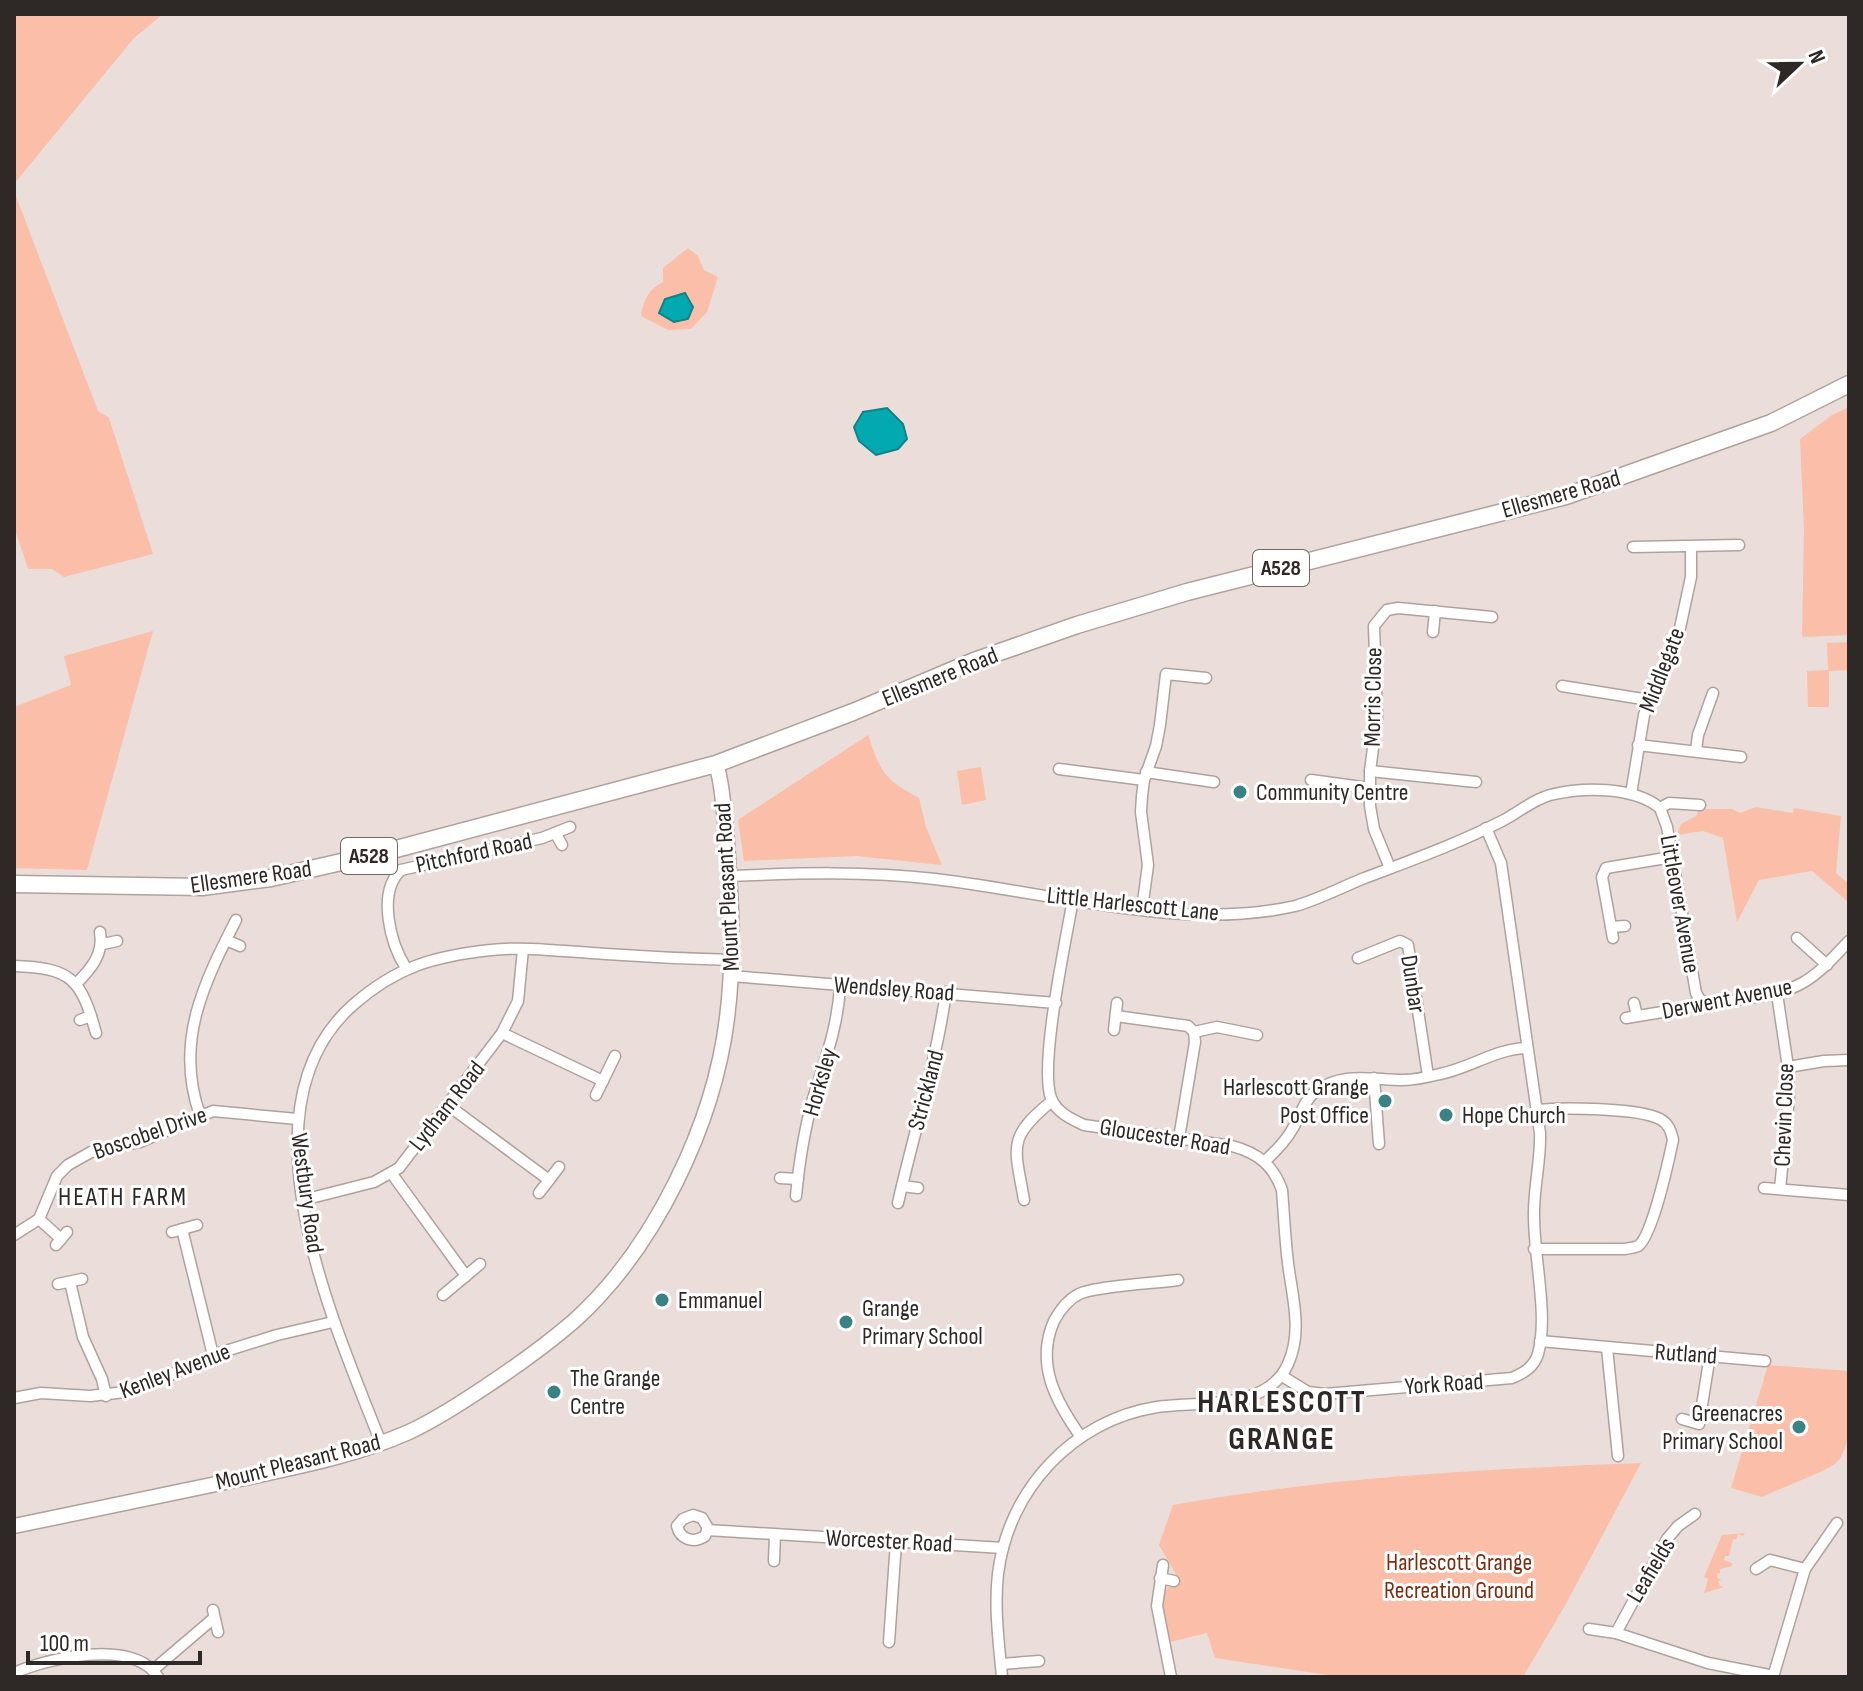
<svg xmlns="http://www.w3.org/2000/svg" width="1863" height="1691" font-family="'Sofia Sans Condensed',sans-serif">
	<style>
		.green { fill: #fbbea8; fill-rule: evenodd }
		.water { fill: #03a9b0; stroke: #108387; stroke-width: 2 }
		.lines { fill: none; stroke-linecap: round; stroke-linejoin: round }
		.street-casing { stroke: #afa29e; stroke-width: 13 }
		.secondary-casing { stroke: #afa29e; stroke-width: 17 }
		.primary-casing { stroke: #afa29e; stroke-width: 19 }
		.street { stroke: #fff; stroke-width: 10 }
		.secondary { stroke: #fff; stroke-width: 14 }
		.primary { stroke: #fff; stroke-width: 16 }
		.poi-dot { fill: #398286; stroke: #fff; stroke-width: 3 }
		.labels { text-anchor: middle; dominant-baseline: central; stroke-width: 6; stroke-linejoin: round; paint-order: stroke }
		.shield { fill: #fff; stroke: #6d6968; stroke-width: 2 }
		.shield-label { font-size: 22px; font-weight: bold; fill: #2e2927 }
		.street-label { font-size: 24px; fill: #2e2927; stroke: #fff }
		.poi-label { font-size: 24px; fill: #2e2927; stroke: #fff; text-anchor: start }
		.park-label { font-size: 24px; fill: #7a2d0f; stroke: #fff }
		.neighbourhood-label { font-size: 26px; letter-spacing: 2px; fill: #2e2927; stroke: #fff }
		.district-label { font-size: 32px; font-weight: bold; letter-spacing: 2px; fill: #2e2927; stroke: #fff }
	</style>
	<rect width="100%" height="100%" fill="#ebdeda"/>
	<g class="green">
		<path d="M14,14H163L134,38L14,184Z"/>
		<path d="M14,191L98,411L109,418L153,554L64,577L52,569H28L14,527Z"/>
		<path d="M688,248L698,256L704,270L718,277L707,312L691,329L668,330L641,316C644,299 648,290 663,282V268ZM685,293L693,307L688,319L674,322L659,313Z"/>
		<path d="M1849,407V635L1802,637L1804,530L1800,439L1832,415Z"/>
		<path d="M153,631L87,870L14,868V707L71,685L64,656Z"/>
		<path d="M1849,642V670L1829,671V707H1808L1807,671L1828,670L1827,643Z"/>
		<path d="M868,735C881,773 884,779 919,798L926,827L942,865L856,856L744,861L738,820Z"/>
		<path d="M981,767L986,800L962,805L957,771Z"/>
		<path d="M1756,807L1793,813L1794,808L1841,816L1836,873L1849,884L1847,901L1812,871L1759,880L1737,922L1723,838L1703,831L1677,835L1681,824L1696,816L1699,809H1732L1740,813Z"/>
		<path d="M1768,1365L1849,1371C1849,1396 1855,1445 1836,1463C1827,1471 1776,1490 1762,1497L1731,1488Z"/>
		<path d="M1641,1463L1567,1602L1523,1677H1341L1215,1658L1207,1633L1170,1642L1160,1595L1174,1582L1176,1574L1159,1545L1173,1505C1327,1477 1485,1469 1641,1463Z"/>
		<path d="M1745,1533L1743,1536L1738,1534L1736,1540L1733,1539L1729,1556H1725L1724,1560L1732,1563V1566L1720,1569V1573L1717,1574L1718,1579H1722L1718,1581L1720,1586L1724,1587L1704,1593L1708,1579L1704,1577L1722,1535Z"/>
	</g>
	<g class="water">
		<path d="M685,293L693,307L688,319L674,322L659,313L665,299Z"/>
		<path d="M887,408L903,424L907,439L898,449L876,455L859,441L854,427L863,412Z"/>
	</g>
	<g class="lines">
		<g class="street-casing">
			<g id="street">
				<path d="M1633,547L1739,545"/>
				<path d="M1433,632L1435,611"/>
				<path d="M1562,686L1649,700"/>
				<path d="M1638,745L1741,757"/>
				<path d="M1696,751L1698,735L1713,693"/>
				<path d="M1059,769L1144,780"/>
				<path d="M1370,771L1476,782"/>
				<path d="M1146,772L1214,782"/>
				<path d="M1311,780L1369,788"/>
				<path d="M1631,794L1644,715L1680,628L1691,577V547"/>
				<path d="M1660,808L1667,827L1696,993L1700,1000"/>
				<path d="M556,834L562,845"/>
				<path d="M1390,868L1374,829L1370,806V771L1377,718L1374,626L1387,610L1398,608L1492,617"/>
				<path d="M729,876C798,873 866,871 935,879C1049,892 1181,932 1295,906C1317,900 1340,888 1362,879C1409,861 1457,844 1502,821C1518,813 1532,800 1550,795C1583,787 1633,786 1660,808L1669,803L1700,805"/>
				<path d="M1142,909L1148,865L1141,812L1142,796L1144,780L1156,746L1160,725L1166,674L1206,678"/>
				<path d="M1611,927L1625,926"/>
				<path d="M1613,938L1602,877L1606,868L1672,857"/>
				<path d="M1797,938L1827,965"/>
				<path d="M226,940L240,946"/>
				<path d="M103,944L117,941"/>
				<path d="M1358,958L1400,941L1408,945L1428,1076"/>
				<path d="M14,966C72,968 81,979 96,1033"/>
				<path d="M406,968C390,943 377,892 401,870L542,838L570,827"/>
				<path d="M732,976L1056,1003"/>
				<path d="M76,984C91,969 104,954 100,932"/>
				<path d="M1777,994L1788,1067L1789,1097L1780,1189"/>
				<path d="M1700,1000C1714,1007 1728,1002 1743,999C1800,991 1810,983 1849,941"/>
				<path d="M1634,1003L1637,1016"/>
				<path d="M1116,1016L1188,1026L1194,1032L1217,1027L1257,1035"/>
				<path d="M1626,1018L1687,1008L1700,1000"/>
				<path d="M80,1020L91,1016"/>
				<path d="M1114,1030L1117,1003"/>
				<path d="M502,1033L603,1081"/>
				<path d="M1788,1067L1824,1061L1849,1060"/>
				<path d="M1374,1078L1379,1144"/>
				<path d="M596,1095L615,1056"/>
				<path d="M449,1106L549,1180"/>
				<path d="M200,1115C174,1042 204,983 236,920"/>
				<path d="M1179,1138L1195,1042L1194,1032"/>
				<path d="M1265,1161C1276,1151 1286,1141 1293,1128C1300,1117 1304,1100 1315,1092C1341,1071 1372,1080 1403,1080C1415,1080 1428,1077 1440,1074C1471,1068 1494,1049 1527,1048"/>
				<path d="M392,1174L466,1276"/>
				<path d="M780,1178L798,1179"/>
				<path d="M902,1186L918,1188"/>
				<path d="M1764,1188L1849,1195"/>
				<path d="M539,1193L559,1167"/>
				<path d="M796,1196C799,1164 804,1131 813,1099C825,1060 838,1026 840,986"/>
				<path d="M303,1200L374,1182L399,1168L502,1033L518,1001L523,949"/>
				<path d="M1024,1200C1015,1147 1006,1138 1052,1101"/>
				<path d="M898,1203C914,1132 936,1063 946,992"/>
				<path d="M39,1219L61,1239"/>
				<path d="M182,1229L213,1355"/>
				<path d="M172,1232L197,1225"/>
				<path d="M14,1235L39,1219L57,1176L68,1165L91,1152L140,1142L213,1111L297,1119"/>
				<path d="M56,1245L67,1232"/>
				<path d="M1534,1249H1625C1629,1248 1634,1248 1638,1246C1652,1237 1669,1159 1673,1140C1671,1131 1669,1124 1660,1119C1639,1108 1562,1107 1538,1110"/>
				<path d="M70,1282L83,1337L102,1379L106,1396"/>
				<path d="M58,1284L82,1279"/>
				<path d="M443,1295L480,1264"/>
				<path d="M1540,1341L1765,1361"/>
				<path d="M1607,1348L1618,1456"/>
				<path d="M1282,1376L1308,1392L1325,1394L1512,1378C1524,1373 1534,1367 1538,1354C1549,1315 1533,1255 1534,1212C1534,1185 1541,1160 1540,1133L1501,863L1486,828"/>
				<path d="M14,1398L41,1393L90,1396L125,1392L162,1379L213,1355L277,1335L333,1322"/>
				<path d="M1682,1419L1699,1424L1710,1355"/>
				<path d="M1081,1437C1056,1402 1035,1364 1054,1321C1060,1310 1067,1300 1079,1294C1095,1286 1157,1283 1178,1280"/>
				<path d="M381,1443C335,1325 235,1109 353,1005C396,967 434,956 491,950C529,946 567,952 606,954C648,957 690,959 733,960"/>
				<path d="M693,1515L702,1518L708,1528L705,1536C693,1544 680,1539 677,1526L683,1519Z"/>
				<path d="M707,1530L1003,1548"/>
				<path d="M774,1561L775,1535"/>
				<path d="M1163,1565L1157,1606L1171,1677"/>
				<path d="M1756,1569L1770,1560L1805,1569"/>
				<path d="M1160,1578L1174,1581"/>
				<path d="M213,1610L218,1632"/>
				<path d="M1589,1629L1616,1633L1708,1663L1774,1676"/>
				<path d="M1616,1633L1667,1539L1678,1526L1695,1514"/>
				<path d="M889,1642L896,1542"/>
				<path d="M1001,1664L1039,1661"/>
				<path d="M153,1670L214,1618"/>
				<path d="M14,1673C48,1658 133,1638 158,1677"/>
				<path d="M1002,1677C999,1644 994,1608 998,1574C1008,1490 1073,1420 1157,1407C1200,1401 1267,1411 1288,1364C1303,1331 1292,1296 1288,1263C1285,1239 1284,1214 1282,1190C1273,1165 1258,1153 1232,1146L1084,1125C1071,1119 1056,1112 1051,1098C1039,1064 1066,940 1073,899"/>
				<path d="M1773,1677L1805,1569L1837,1523"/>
			</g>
		</g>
		<g class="secondary-casing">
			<path id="secondary" d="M14,1526C91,1510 168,1494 245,1478C301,1466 357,1455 409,1432C435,1420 458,1405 482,1389C514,1368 545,1346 574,1321C655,1248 714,1124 727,1018C735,955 731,893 726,830C723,808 723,785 716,764"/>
		</g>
		<g class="primary-casing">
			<path id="primary" d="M14,884L202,887L271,878L381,853L716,764L853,712L974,661L1077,625L1187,592L1566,496L1771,423L1849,384"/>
		</g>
		<use href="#street" class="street"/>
		<use href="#secondary" class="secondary"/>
		<use href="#primary" class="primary"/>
	</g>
	<g class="poi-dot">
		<circle cx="1240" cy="792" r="8"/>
		<circle cx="1385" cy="1101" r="8"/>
		<circle cx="1446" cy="1115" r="8"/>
		<circle cx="662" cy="1300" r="8"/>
		<circle cx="846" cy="1322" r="8"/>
		<circle cx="554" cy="1392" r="8"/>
		<circle cx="1799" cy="1427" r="8"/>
	</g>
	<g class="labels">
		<g class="shield">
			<rect x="1253" y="550" width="56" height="36" rx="6"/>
			<rect x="341" y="838" width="56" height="36" rx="6"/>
		</g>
		<g class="shield-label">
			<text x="1281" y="568">A528</text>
			<text x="369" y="856">A528</text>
		</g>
		<g class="street-label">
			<text transform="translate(1561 494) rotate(-16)">Ellesmere Road</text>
			<text transform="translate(1662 670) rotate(-69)">Middlegate</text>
			<text transform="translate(940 677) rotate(-22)">Ellesmere Road</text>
			<text transform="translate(1373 697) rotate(-89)">Morris Close</text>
			<text transform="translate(474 853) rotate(-12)">Pitchford Road</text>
			<text transform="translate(251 877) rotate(-8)">Ellesmere Road</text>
			<text transform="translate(727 887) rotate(-93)">Mount Pleasant Road</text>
			<text transform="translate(1133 904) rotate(6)">Little Harlescott Lane</text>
			<text transform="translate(1680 904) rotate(80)">Littleover Avenue</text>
			<text transform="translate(1413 984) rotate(81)">Dunbar</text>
			<text transform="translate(894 989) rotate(4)">Wendsley Road</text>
			<text transform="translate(1727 999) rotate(-11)">Derwent Avenue</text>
			<text transform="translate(820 1082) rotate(-74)">Horksley</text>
			<text transform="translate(926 1090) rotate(-75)">Strickland</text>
			<text transform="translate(447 1106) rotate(-52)">Lydham Road</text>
			<text transform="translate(1784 1115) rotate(-88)">Chevin Close</text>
			<text transform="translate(150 1133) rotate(-19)">Boscobel Drive</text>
			<text transform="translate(1165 1137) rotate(9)">Gloucester Road</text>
			<text transform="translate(307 1193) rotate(82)">Westbury Road</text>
			<text transform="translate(1686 1354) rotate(4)">Rutland</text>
			<text transform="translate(175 1371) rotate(-21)">Kenley Avenue</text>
			<text transform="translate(1444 1384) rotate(-4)">York Road</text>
			<text transform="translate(298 1462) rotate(-14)">Mount Pleasant Road</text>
			<text transform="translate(889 1541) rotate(3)">Worcester Road</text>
			<text transform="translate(1651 1570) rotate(-59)">Leafields</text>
		</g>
		<g class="poi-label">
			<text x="1256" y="792">Community Centre</text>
			<text x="1369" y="1087" text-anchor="end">Harlescott Grange<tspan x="1369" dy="28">Post Office</tspan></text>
			<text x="1462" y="1115">Hope Church</text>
			<text x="678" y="1300">Emmanuel</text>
			<text x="862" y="1308">Grange<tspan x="862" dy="28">Primary School</tspan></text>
			<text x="570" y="1378">The Grange<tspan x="570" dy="28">Centre</tspan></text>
			<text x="1783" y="1413" text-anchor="end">Greenacres<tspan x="1783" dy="28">Primary School</tspan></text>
		</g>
		<g class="park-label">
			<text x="1459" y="1562">Harlescott Grange<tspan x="1459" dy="28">Recreation Ground</tspan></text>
		</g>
		<g class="neighbourhood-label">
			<text x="123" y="1197">HEATH FARM</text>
		</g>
		<g class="district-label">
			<text x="1282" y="1402">HARLESCOTT<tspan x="1282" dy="37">GRANGE</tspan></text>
		</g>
	</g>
	<rect width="1863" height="1691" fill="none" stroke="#2e2927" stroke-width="32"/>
	<g transform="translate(1799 64) rotate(68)" stroke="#ffffff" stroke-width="6" paint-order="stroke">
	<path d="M0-6L14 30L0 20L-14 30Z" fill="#2e2927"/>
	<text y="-12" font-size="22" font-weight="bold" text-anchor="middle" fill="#2e2927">N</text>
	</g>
	<path d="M28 1651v12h172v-12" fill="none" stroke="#2e2927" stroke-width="4"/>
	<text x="40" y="1651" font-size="24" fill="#2e2927" stroke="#ffffff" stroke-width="6" paint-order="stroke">100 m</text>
</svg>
